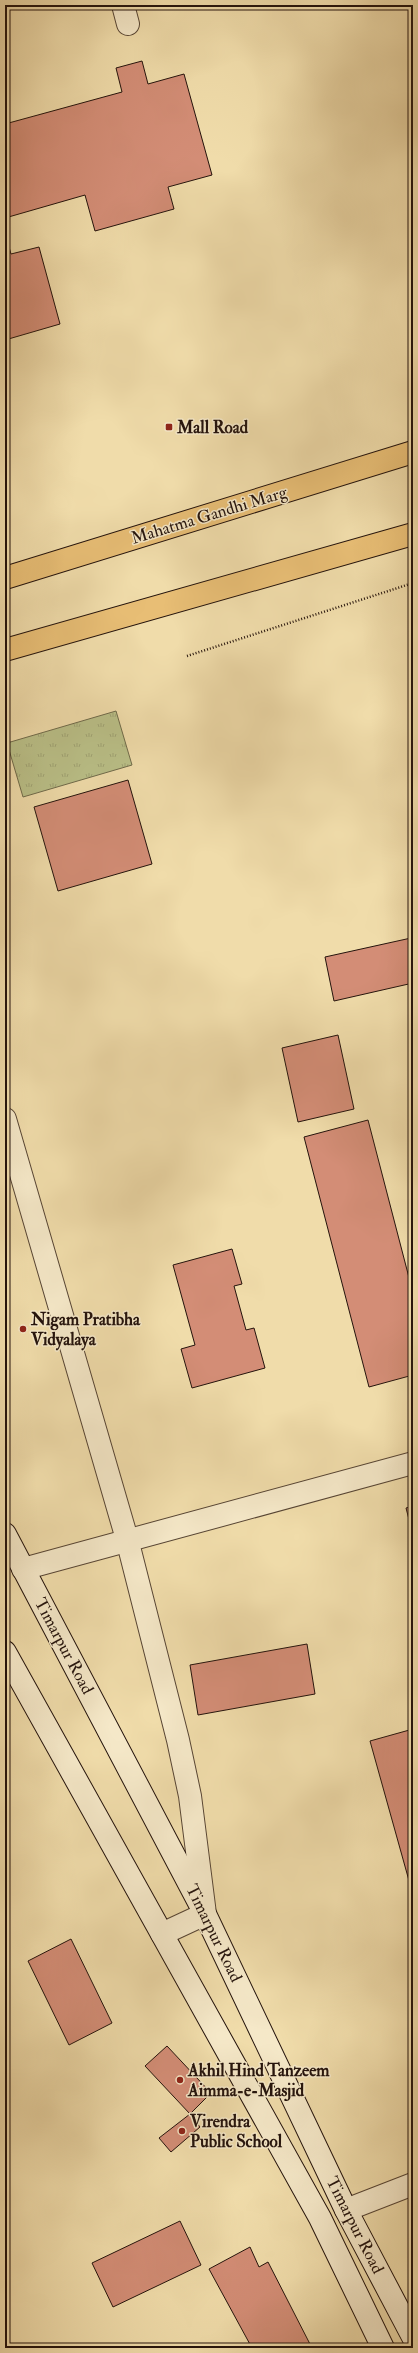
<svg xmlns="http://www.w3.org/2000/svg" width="418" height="2353" font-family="'IM FELL Double Pica',serif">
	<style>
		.grass { fill: url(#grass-tufts); stroke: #6f6a4a }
		.building { fill: #d38d76; stroke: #24130c }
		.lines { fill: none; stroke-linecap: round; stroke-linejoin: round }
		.street-casing { stroke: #574534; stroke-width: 24 }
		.secondary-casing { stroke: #24130c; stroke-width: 24 }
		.primary-casing { stroke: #24130c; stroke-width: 24 }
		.path { stroke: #24130c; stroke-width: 2.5; stroke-dasharray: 1 2; stroke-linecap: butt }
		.street { stroke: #f5e8c8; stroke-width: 22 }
		.secondary { stroke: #f5e8c8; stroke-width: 22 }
		.primary { stroke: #e8be75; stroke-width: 22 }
		.poi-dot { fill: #8f2418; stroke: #f5e8c8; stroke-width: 1.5 }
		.labels { text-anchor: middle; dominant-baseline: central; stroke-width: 3; stroke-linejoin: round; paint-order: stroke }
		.poi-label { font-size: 17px; font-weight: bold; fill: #24130c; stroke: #f5e8c8; text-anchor: start }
		.street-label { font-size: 17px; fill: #24130c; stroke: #f5e8c8 }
	</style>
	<defs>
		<pattern id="grass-tufts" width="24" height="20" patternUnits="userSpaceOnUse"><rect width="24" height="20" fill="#bac088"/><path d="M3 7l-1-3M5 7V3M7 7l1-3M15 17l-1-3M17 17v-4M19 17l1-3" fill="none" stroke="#a0a474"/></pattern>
	</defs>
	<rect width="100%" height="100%" fill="#f0dcaa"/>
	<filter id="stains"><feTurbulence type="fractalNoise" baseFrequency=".005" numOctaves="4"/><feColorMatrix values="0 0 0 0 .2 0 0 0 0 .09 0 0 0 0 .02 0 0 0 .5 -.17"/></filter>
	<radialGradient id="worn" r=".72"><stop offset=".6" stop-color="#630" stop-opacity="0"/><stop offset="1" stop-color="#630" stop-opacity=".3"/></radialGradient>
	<path class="grass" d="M116,711L132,765L23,797L7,743Z"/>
	<g class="building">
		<path d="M142,61L148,84L184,74L212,175L168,187L174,209L95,231L85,195L5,218V124L122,92L116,68Z"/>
		<path d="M5,233L11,254L39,247L60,324L5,340Z"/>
		<path d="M128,780L152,864L58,891L34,807Z"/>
		<path d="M411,938L413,983L334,1001L325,957Z"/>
		<path d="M338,1035L354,1109L298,1122L282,1048Z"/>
		<path d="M368,1120L413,1293V1375L369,1387L304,1137Z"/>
		<path d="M232,1249L242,1284L234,1286L246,1330L254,1328L265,1368L192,1388L181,1349L195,1345L173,1265Z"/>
		<path d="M413,1506V1535L406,1508Z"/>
		<path d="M307,1644L315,1694L198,1715L190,1665Z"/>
		<path d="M413,1729V1895L370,1741Z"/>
		<path d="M71,1939L112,2023L69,2045L28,1961Z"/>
		<path d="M167,2046L211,2093L190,2114L145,2066Z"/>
		<path d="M190,2114L200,2127L171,2152L159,2138Z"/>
		<path d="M180,2221L201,2265L113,2307L92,2263Z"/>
		<path d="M250,2247L259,2267L268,2262L312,2348H252L209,2269Z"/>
	</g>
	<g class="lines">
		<g class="street-casing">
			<g id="street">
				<path d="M123,5L128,24"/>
				<path d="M5,1119L127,1539L178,1740L190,1796L205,1914L162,1934"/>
				<path d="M23,1569L413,1463"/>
				<path d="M346,2210L413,2184"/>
			</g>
		</g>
		<g class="secondary-casing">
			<g id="secondary">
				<path d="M5,1534L205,1914L346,2210L413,2337"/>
				<path d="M5,1652L320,2218L383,2348"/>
			</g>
		</g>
		<g class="primary-casing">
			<g id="primary">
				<path d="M5,578L413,452"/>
				<path d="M5,650L413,534"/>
			</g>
		</g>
		<path class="path" d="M187,656L413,583"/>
		<use href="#street" class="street"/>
		<use href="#secondary" class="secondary"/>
		<use href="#primary" class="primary"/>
	</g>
	<g class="poi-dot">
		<rect x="165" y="423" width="8" height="8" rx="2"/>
		<circle cx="23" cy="1329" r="4"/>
		<circle cx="180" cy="2080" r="4"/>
		<circle cx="182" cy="2131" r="4"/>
	</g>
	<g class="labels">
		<g class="poi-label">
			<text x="177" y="427">Mall Road</text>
			<text x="31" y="1319">Nigam Pratibha<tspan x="31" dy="20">Vidyalaya</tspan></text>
			<text x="188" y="2070">Akhil Hind Tanzeem<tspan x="188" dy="20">Aimma-e-Masjid</tspan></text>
			<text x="190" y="2121">Virendra<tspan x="190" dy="20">Public School</tspan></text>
		</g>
		<g class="street-label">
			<text transform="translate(209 515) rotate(-17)">Mahatma Gandhi Marg</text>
			<text transform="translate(64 1646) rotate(62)">Timarpur Road</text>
			<text transform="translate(214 1933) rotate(64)">Timarpur Road</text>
			<text transform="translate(355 2225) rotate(63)">Timarpur Road</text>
		</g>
	</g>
	<rect width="418" height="2353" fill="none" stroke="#f0dcaa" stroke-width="20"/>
	<rect x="6" y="6" width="406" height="2341" fill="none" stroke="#24130c" stroke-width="2"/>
	<rect x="10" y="10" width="398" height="2333" fill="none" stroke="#24130c"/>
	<rect width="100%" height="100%" filter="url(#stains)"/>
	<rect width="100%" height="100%" fill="url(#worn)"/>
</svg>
